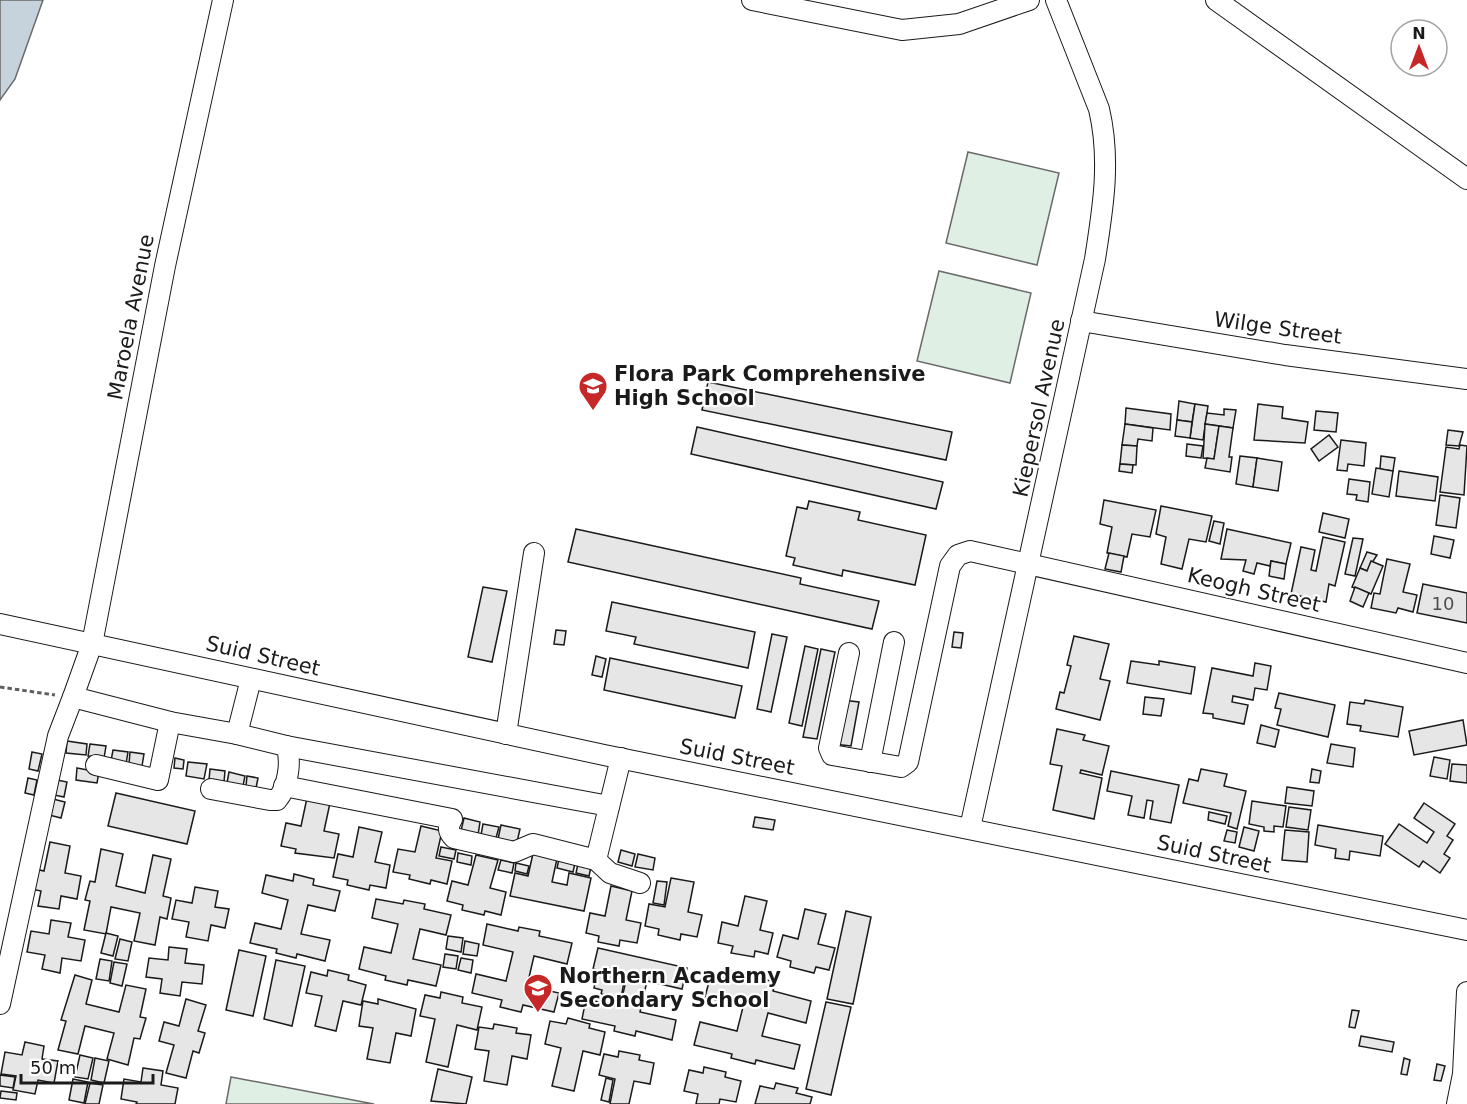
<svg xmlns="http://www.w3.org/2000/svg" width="1467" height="1104" font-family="'DejaVu Sans',sans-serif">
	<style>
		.green { fill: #e0efe3; stroke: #6a6a6a; stroke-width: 1.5 }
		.water { fill: #c6d2dc; stroke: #6a6a6a; stroke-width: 1.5 }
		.building { fill: #e6e6e6; stroke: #1a1a1a; stroke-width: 1.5 }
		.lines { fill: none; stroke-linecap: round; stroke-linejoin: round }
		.minor-casing { stroke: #1a1a1a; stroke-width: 22 }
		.path { stroke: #5f5f5f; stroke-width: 3; stroke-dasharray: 4.5 3; stroke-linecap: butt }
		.minor { stroke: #fff; stroke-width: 20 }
		.labels { text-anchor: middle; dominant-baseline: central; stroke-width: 4.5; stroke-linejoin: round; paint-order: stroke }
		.number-label { font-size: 18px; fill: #4d4d4d }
		.street-label { font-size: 21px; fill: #1a1a1a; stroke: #fff }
		.poi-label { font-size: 21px; font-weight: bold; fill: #1a1a1a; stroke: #fff; text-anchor: start }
	</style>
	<rect width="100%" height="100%" fill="#fff"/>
	<g class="green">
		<path d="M968,152L1059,173L1037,265L946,243Z"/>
		<path d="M939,271L1031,293L1010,383L917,361Z"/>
		<path d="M231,1077L374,1104H226Z"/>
	</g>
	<path class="water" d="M0,0H43L15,79L0,100Z"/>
	<g class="building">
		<path d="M708,382L952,432L946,460L702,410Z"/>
		<path d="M1179,401L1195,404L1192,422L1177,420Z"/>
		<path d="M1195,404L1208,406L1203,440L1190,438Z"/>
		<path d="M1258,404L1283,407L1282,418L1308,422L1305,443L1254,440Z"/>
		<path d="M1126,408L1171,414L1170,430L1125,424Z"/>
		<path d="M1224,409L1236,410L1233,428L1205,424L1207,413L1224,415Z"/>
		<path d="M1316,411L1338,413L1336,432L1314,430Z"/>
		<path d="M1177,420L1192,422L1190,438L1175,436Z"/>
		<path d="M1125,424L1153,428L1152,441L1138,439L1137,446L1122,445Z"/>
		<path d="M1205,424L1219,426L1214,459L1203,458Z"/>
		<path d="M1219,426L1233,428L1229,457H1232L1230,472L1205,468L1207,458L1214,459Z"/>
		<path d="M697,427L943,482L936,509L691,454Z"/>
		<path d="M1448,430L1463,432L1459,446L1446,445Z"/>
		<path d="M1329,435L1338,447L1319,461L1311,449Z"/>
		<path d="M1341,440L1366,443L1364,466L1348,464L1347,471L1337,470Z"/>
		<path d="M1187,444L1203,446L1201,458L1186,456Z"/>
		<path d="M1122,445L1137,446L1136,465L1120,464Z"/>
		<path d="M1460,445L1467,446L1464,495L1440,492L1446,447L1459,449Z"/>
		<path d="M1240,456L1257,458L1253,487L1236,484Z"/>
		<path d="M1381,456L1395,458L1393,471L1380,469Z"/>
		<path d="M1257,458L1282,462L1278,491L1253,487Z"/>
		<path d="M1120,464L1133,465L1132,473L1119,471Z"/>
		<path d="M1376,468L1393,471L1389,497L1372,494Z"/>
		<path d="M1399,471L1438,477L1435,501L1396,496Z"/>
		<path d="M1349,479L1370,482L1368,502L1356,500L1357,495L1347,494Z"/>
		<path d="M1440,495L1460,498L1456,528L1436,525Z"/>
		<path d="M1104,500L1156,510L1150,537L1132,534L1127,557L1107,553L1112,527L1100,524Z"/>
		<path d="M809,501L860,512L858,520L926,535L915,585L843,570L842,576L793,565L795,558L786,556L797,507L807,509Z"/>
		<path d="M1161,506L1212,516L1206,542L1189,539L1182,569L1161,564L1166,537L1156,534Z"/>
		<path d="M1323,513L1349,519L1345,538L1319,532Z"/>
		<path d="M1214,521L1224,523L1220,544L1209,541Z"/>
		<path d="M576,529L801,578L800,584L879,601L872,629L568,562Z"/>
		<path d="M1227,529L1291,543L1286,564L1271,561L1270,566L1257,563L1254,574L1243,571L1246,560L1221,559Z"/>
		<path d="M1434,536L1454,540L1450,558L1431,554Z"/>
		<path d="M1323,537L1345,542L1335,586L1329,584L1326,602L1291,594L1301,547L1315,550L1311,570L1316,571Z"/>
		<path d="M1353,538L1363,539L1355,576L1345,574Z"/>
		<path d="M1367,552L1377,555L1367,571L1360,568Z"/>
		<path d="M1109,553L1124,556L1121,572L1105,569Z"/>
		<path d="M1387,559L1410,564L1403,592L1417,595L1413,612L1398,608L1396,613L1371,608L1374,593L1380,594Z"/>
		<path d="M1271,561L1286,564L1284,579L1269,576Z"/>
		<path d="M1371,561L1383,566L1371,594L1352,587L1360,568L1367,571Z"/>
		<path d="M1423,584L1467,593V623L1417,613Z"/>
		<path d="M483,587L507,591L492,662L468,657Z"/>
		<path d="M1355,587L1369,593L1363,607L1350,601Z"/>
		<path d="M612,602L755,632L748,668L634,644L636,637L606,631Z"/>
		<path d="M556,630L566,631L564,645L554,644Z"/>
		<path d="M954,632L963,633L961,648L952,647Z"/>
		<path d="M772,634L787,637L771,712L757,709Z"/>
		<path d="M1074,636L1109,644L1100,679L1110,681L1100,720L1056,709L1060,692L1064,693L1071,666L1067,665Z"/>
		<path d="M805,646L818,649L802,726L789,723Z"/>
		<path d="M821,649L835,652L817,739L803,737Z"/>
		<path d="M596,656L606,659L602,677L592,675Z"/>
		<path d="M610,658L742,686L735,718L604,690Z"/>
		<path d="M1131,661L1159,665V661L1195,667L1191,694L1127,683Z"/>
		<path d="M1255,663L1271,666L1267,690L1255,688L1253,700L1233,696L1232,702L1248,705L1244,724L1213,718V714L1203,713L1212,668L1253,676Z"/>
		<path d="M1279,693L1335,705L1328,737L1277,725L1281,709L1275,708Z"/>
		<path d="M1145,697L1164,699L1161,716L1143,714Z"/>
		<path d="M842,700L859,702L851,746L834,744Z"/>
		<path d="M1365,700L1403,707L1398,737L1360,731L1361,726L1347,724L1350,702L1364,704Z"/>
		<path d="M1463,720L1467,745L1414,755L1409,731Z"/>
		<path d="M1261,725L1279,730L1275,747L1257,743Z"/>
		<path d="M1057,729L1085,735L1083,740L1109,746L1102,775L1081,770L1080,773L1102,778L1094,819L1053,810L1062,766L1050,764Z"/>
		<path d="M67,741L87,744L86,755L66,753Z"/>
		<path d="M90,744L106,746L104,758L88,756Z"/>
		<path d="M1331,744L1355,748L1353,767L1327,763Z"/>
		<path d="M113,750L128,752L126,764L111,761Z"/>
		<path d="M32,752L42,754L38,771L29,769Z"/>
		<path d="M130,752L144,754L142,766L129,764Z"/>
		<path d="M1434,757L1450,760L1447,779L1430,776Z"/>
		<path d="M175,758L184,760L183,769L174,768Z"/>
		<path d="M188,762L207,764L204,779L186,776Z"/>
		<path d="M1452,764L1467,765V783L1450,781Z"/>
		<path d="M77,768L99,772L97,783L76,780Z"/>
		<path d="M210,769L225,771L224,782L209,780Z"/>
		<path d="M1201,769L1227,774L1224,786L1246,791L1237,829L1228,826L1231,813L1183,803L1189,779L1198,781Z"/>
		<path d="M1312,769L1321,771L1319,783L1310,782Z"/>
		<path d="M1111,771L1179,785L1171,823L1150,819L1153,801L1147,800L1144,818L1128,815L1132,796L1107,791Z"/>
		<path d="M229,772L245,776L243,786L227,783Z"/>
		<path d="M247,776L258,778L256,788L246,786Z"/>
		<path d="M28,778L37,780L34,795L25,793Z"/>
		<path d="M57,780L67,782L64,797L54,795Z"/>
		<path d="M1287,787L1314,791L1312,806L1285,803Z"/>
		<path d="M116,793L195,811L187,844L108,826Z"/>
		<path d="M307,798L330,803L324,831L339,834L334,858L295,853L296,849L281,846L286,823L301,826Z"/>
		<path d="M53,799L65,802L61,818L49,815Z"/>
		<path d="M1252,801L1286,806L1283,827L1274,826V832L1264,831V827L1249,824Z"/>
		<path d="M1424,803L1455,824L1447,836L1453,840L1444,854L1450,858L1440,873L1423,861L1419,867L1385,844L1399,824L1427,843L1434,832L1414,818Z"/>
		<path d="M1289,807L1311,810L1308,830L1286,827Z"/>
		<path d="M1209,812L1227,816L1225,824L1208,820Z"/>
		<path d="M755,817L775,820L773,830L753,827Z"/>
		<path d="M464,818L480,822L478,835L461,831Z"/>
		<path d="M483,824L499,827L496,838L481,835Z"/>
		<path d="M501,825L520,829L517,842L498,839Z"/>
		<path d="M1318,825L1383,836L1380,856L1350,851L1349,860L1335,858L1336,849L1315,845Z"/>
		<path d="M421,826L442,831L436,858L452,861L447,884L431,880L430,884L409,879L410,875L393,872L398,849L415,852Z"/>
		<path d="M359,827L382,832L375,862L390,865L386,888L370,885L369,890L347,885L348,880L333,877L338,854L353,857Z"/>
		<path d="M1244,827L1259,831L1254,851L1239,847Z"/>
		<path d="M1227,830L1237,832L1235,843L1224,841Z"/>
		<path d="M1285,830L1309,832L1307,862L1282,860Z"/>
		<path d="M50,842L70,846L65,873L81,876L77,899L61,896L59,909L38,906L41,891L27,888L31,868L44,871Z"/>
		<path d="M441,847L456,850L454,859L439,856Z"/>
		<path d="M101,849L123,854L116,886L145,893L153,855L171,859L163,896L171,898L167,919L160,917L155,945L134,941L140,913L111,907L106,934L84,930L90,901L85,900L90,881L95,882Z"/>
		<path d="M534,849L558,854L552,882L567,885L569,873L591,878L584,911L510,896L515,873L528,876Z"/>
		<path d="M621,850L635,854L632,866L618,862Z"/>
		<path d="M458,853L472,856L471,865L457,862Z"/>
		<path d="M638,854L655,858L653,870L635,867Z"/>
		<path d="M476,855L498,860L490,888L506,892L501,915L485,911L484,915L462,910L463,905L447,901L452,881L468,885Z"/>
		<path d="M559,859L575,863L573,872L557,868Z"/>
		<path d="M501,860L514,863L512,873L498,870Z"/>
		<path d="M516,863L529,866L527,874L515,871Z"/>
		<path d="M578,864L591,867L589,876L576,873Z"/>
		<path d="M294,874L314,879L313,885L340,891L335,911L308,905L301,934L330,940L325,961L297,954L296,958L276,953L277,949L250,943L255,923L281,929L288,900L262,893L266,875L293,881Z"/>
		<path d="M671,878L694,882L688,912L702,915L697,937L681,934L680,940L658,935L659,929L645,926L649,904L665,907Z"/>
		<path d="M657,881L667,882L664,905L653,903Z"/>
		<path d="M611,886L632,891L626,920L641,923L637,943L620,940L619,946L598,942L599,936L586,933L590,913L605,916Z"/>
		<path d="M195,887L218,891L215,907L229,909L225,928L211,925L208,941L186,937L189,922L172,919L176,900L192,903Z"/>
		<path d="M745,896L767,901L760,930L773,933L768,954L755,951L754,957L731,953L733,946L718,943L722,922L738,926Z"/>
		<path d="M376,899L403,904L404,900L425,904L424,909L451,915L446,935L420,929L413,959L441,965L436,986L408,980L407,985L385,980L386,976L359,969L364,947L391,953L398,924L372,918Z"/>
		<path d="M805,909L826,914L818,944L835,948L829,970L816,967L814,973L790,967L791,961L777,957L783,935L798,939Z"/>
		<path d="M846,911L871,917L853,1004L827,999Z"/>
		<path d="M51,920L71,923L68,937L85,940L81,961L62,958L60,973L42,969L45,955L27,952L31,931L49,934Z"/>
		<path d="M487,924L518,931L519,927L540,931L539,936L572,943L567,964L534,956L527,986L559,993L554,1012L523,1005L521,1012L500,1007L502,1000L472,993L476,974L506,981L513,952L483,945Z"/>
		<path d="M106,933L118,936L113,956L101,953Z"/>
		<path d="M448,936L463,938L461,952L446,949Z"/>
		<path d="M120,939L132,942L128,961L115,959Z"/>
		<path d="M465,941L479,944L477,956L463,954Z"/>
		<path d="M169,947L187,949L185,963L204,965L202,984L182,982L180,996L160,993L162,979L146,977L149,958L168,960Z"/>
		<path d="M598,948L687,968L682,989L647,981L640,1012L676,1020L672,1040L636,1031L635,1036L614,1031L615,1026L582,1019L586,999L620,1007L627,976L593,969Z"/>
		<path d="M239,950L266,956L253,1016L226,1010Z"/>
		<path d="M445,954L458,956L456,969L443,967Z"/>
		<path d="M461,958L473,960L471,973L458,970Z"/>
		<path d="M100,959L112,961L109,981L96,979Z"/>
		<path d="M276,960L305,966L292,1026L264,1019Z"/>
		<path d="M114,962L127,964L122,986L110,983Z"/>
		<path d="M328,970L349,975L348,980L366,985L361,1005L343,1001L336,1031L315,1026L322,996L306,993L311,972L327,976Z"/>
		<path d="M597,973L625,977L621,998L601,994L602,990L594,988Z"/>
		<path d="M711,974L749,984L751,976L775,982L773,991L811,1001L806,1023L768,1013L762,1036L800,1045L794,1069L756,1060L755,1064L731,1058L732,1054L694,1045L700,1022L737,1031L743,1007L705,997Z"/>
		<path d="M75,975L92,980L86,1004L119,1012L126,985L146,989L140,1017L146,1018L140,1039L134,1038L128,1065L107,1059L114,1033L85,1026L78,1054L58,1050L66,1021L61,1020Z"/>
		<path d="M441,992L463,997L462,1003L482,1007L477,1030L457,1025L448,1067L426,1062L435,1019L420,1016L425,995L440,998Z"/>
		<path d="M186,999L206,1005L198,1031L205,1033L199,1053L193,1051L186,1078L166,1073L174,1045L159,1041L164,1022L179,1026Z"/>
		<path d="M378,999L416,1009L411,1036L396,1033L390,1063L367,1059L373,1028L359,1026L363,1001L378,1004Z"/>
		<path d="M826,1002L851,1007L831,1095L806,1089Z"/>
		<path d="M1352,1010L1359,1011L1355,1028L1349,1027Z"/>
		<path d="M568,1018L590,1024L589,1028L605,1032L600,1055L583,1051L574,1091L552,1086L561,1048L545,1044L550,1021L566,1024Z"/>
		<path d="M494,1024L517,1028L516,1033L531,1035L527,1059L512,1056L507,1085L484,1081L489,1051L475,1049L479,1027L493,1029Z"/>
		<path d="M1361,1036L1394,1042L1392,1052L1359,1046Z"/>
		<path d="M25,1042L44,1046L42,1059L58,1061L54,1083L38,1080L35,1094L13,1090L16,1076L1,1074L5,1052L22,1055Z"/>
		<path d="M619,1051L640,1055L639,1060L654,1063L650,1084L634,1081L629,1104H610L615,1079L599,1075L604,1054L618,1057Z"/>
		<path d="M80,1055L93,1058L88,1079L75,1077Z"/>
		<path d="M95,1058L109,1061L104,1083L91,1080Z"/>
		<path d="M1404,1058L1410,1060L1407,1075L1401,1074Z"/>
		<path d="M1437,1064L1445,1066L1441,1081L1434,1080Z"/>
		<path d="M704,1067L726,1072L725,1077L741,1081L736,1102L720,1099L719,1104H696L698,1094L684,1091L689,1070L703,1073Z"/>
		<path d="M143,1068L163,1071L161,1085L178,1088L175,1104H136L137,1102L121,1099L124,1079L141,1082Z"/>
		<path d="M438,1069L472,1077L466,1104L431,1101Z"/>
		<path d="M0,1075L15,1077L13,1088L0,1086Z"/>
		<path d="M606,1078L613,1080L609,1102L601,1100Z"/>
		<path d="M73,1079L88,1082L84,1103L69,1100Z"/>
		<path d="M90,1083L103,1085L99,1104H85Z"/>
		<path d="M776,1083L798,1088L796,1093L812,1097L810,1104H755L760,1086L774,1089Z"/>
		<path d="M1,1091L17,1093L16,1100L0,1098Z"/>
	</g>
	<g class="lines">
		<g class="minor-casing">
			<g id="minor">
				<path d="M223,0L165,266L92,644L73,697L170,722L237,734L251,679"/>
				<path d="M752,0L902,30L959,24L1029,0"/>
				<path d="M1216,0L1467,179"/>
				<path d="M1081,321L1285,355L1467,379"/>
				<path d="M0,624L604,755L1467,930"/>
				<path d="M849,653L829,748L832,755L901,767L908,762L950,566L958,555L970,551L1467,663"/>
				<path d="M506,734L534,553"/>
				<path d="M286,746L609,806"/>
				<path d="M870,762L894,642"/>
				<path d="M96,765L158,780L170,722"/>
				<path d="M284,786L452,819C448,827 447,831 454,838L514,852L533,844L596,860L610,873L640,883"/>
				<path d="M211,789L270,800H277C288,787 292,761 286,746L237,734"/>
				<path d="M970,828L1095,259C1103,208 1111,160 1099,109L1056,0"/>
				<path d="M596,860L621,758"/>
				<path d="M0,1004L58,736L73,697"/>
				<path d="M1457,1104L1463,1074L1467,992"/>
			</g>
		</g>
		<path class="path" d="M0,687L55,695"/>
		<use href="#minor" class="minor"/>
	</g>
	<defs>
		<g id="school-pin" transform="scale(1.5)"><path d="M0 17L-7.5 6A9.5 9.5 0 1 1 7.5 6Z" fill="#c62828" stroke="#fff"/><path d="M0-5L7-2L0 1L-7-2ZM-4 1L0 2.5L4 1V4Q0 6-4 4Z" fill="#fff"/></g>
	</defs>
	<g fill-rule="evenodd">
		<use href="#school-pin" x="593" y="386"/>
		<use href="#school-pin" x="538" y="988"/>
	</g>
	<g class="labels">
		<g class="number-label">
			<text x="1443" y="603">10</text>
		</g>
		<g class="street-label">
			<text transform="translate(131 317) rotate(-79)">Maroela Avenue</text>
			<text transform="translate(1278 328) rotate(8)">Wilge Street</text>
			<text transform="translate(1039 408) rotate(-78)">Kiepersol Avenue</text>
			<text transform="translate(1254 590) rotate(13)">Keogh Street</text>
			<text transform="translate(263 656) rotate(13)">Suid Street</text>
			<text transform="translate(737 757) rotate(11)">Suid Street</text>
			<text transform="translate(1214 854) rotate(12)">Suid Street</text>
		</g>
		<g class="poi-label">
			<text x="614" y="374">Flora Park Comprehensive<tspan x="614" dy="24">High School</tspan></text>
			<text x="559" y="976">Northern Academy<tspan x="559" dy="24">Secondary School</tspan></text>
		</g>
	</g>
	<g transform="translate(1419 48)"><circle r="28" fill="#ffffff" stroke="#a3a3a3" stroke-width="1.5"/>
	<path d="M0-4.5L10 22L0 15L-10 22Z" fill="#c62828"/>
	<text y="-9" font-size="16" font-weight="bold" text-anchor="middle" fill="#1a1a1a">N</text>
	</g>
	<path d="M21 1074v9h132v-9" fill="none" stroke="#1a1a1a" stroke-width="3"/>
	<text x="30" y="1074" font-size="18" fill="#1a1a1a" stroke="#ffffff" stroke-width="4.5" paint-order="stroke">50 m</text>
</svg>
